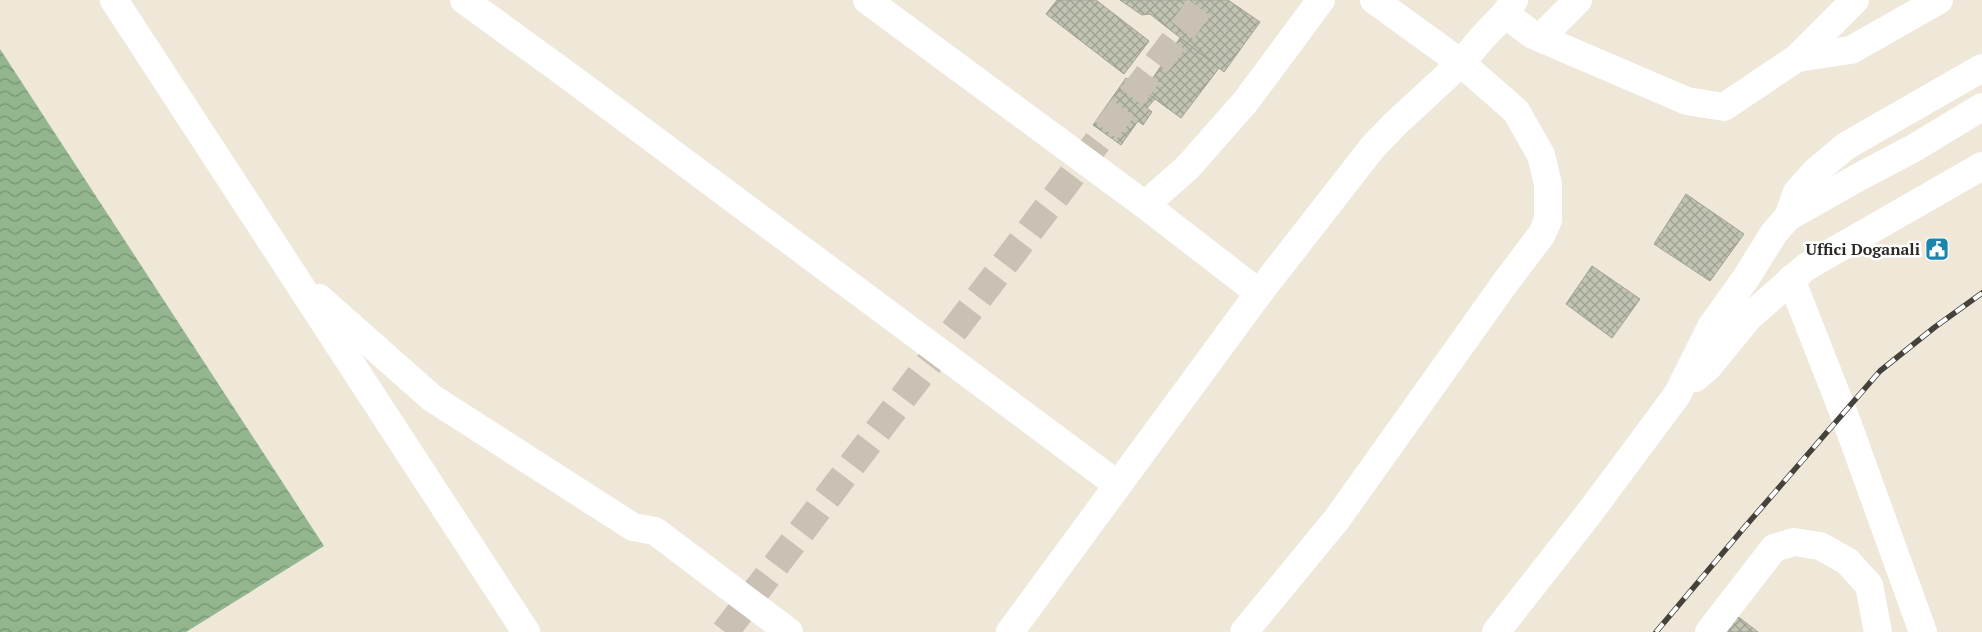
<svg xmlns="http://www.w3.org/2000/svg" width="1982" height="632" font-family="'PT Serif',serif">
	<style>
		.water { fill: url(#water-waves) }
		.building { fill: url(#building-cross-hatch); stroke: #a1a293 }
		.lines { fill: none; stroke-linecap: round; stroke-linejoin: round }
		.minor-tunnel { stroke: #c8c1b4; stroke-width: 28; stroke-dasharray: 28 14; stroke-linecap: butt }
		.minor { stroke: #fff; stroke-width: 28 }
		.rail-casing { stroke: #45423b; stroke-width: 5.5 }
		.rail { stroke: #fff; stroke-width: 4; stroke-dasharray: 11; stroke-linecap: butt }
		.labels { text-anchor: middle; dominant-baseline: central; stroke-width: 5; stroke-linejoin: round; paint-order: stroke }
		.poi-label { font-size: 16px; font-weight: bold; fill: #2d2a25; stroke: #fff; text-anchor: end }
	</style>
	<defs>
		<pattern id="water-waves" width="16" height="10" patternUnits="userSpaceOnUse" patternTransform="scale(1.25)"><rect width="16" height="10" fill="#93b68f"/><path d="M0 5q4-4 8 0t8 0" fill="none" stroke="#789475"/></pattern>
		<pattern id="building-cross-hatch" width="8" height="8" patternUnits="userSpaceOnUse" patternTransform="scale(1.25)"><rect width="8" height="8" fill="#c1c3b3"/><path d="M0 0l8 8M0 8l8-8" fill="none" stroke="#9d9f91"/></pattern>
	</defs>
	<rect width="100%" height="100%" fill="#efe7d8"/>
	<path class="water" d="M0,49L324,546L186,632H0Z"/>
	<g class="building">
		<path d="M1057,0H1096L1149,41L1124,74L1046,14Z"/>
		<path d="M1120,0H1228L1260,22L1224,72L1150,14L1142,15Z"/>
		<path d="M1180,38L1219,68L1181,118L1144,91Z"/>
		<path d="M1126,78L1155,99L1147,108L1152,112L1143,125L1138,121L1121,145L1093,125Z"/>
		<path d="M1686,194L1744,234L1710,281L1654,244Z"/>
		<path d="M1592,266L1640,299L1612,338L1566,304Z"/>
		<path d="M1732,612L1758,632H1717Z"/>
	</g>
	<g class="lines">
		<path class="minor-tunnel" d="M725,632L1205,0"/>
		<g class="minor">
			<path d="M114,0L526,632"/>
			<path d="M464,0L570,77L1118,485"/>
			<path d="M867,0L1145,205"/>
			<path d="M1505,14L1533,35L1687,101L1724,107L1797,58L1855,0"/>
			<path d="M1540,38L1578,0"/>
			<path d="M1797,58L1851,50L1939,0"/>
			<path d="M1788,217L1797,192L1815,172L1846,146L1982,68"/>
			<path d="M1791,279L1844,414L1923,632"/>
			<path d="M1259,293L1145,205L1188,167L1246,101L1321,0"/>
			<path d="M319,298L432,398L633,527L655,531L789,632"/>
			<path d="M1695,378L1709,366L1749,317L1806,267L1982,166"/>
			<path d="M1010,632L1259,293L1372,148L1395,124L1461,63L1482,38L1505,14L1514,0"/>
			<path d="M1244,632L1337,519L1505,283L1542,234L1548,220V184L1541,155L1516,111L1461,63L1374,0"/>
			<path d="M1496,632L1590,512L1677,395L1711,327L1746,278L1774,233L1788,217L1859,177L1914,148L1982,107"/>
			<path d="M1709,632L1774,548L1794,542L1820,546L1847,561L1869,585L1878,632"/>
		</g>
		<g class="rail-casing">
			<path id="rail" d="M1656,632L1743,529L1880,371L1935,327L1982,293"/>
		</g>
		<use href="#rail" class="rail"/>
	</g>
	<defs>
		<g id="civic-square" transform="scale(1.25)"><rect x="-9" y="-9" width="18" height="18" rx="4" fill="#1c85ae" stroke="#fff"/><path d="M-.6-6.5H3V-4.5H.6V-3L4-1V1h2V6H-6V1h2V-1L-.6-3ZM-1.2 2.5V6h2.4V2.5Z" fill="#fff"/></g>
	</defs>
	<g fill-rule="evenodd">
		<use href="#civic-square" x="1937" y="249"/>
	</g>
	<g class="labels">
		<g class="poi-label">
			<text x="1920" y="249">Uffici Doganali</text>
		</g>
	</g>
</svg>
